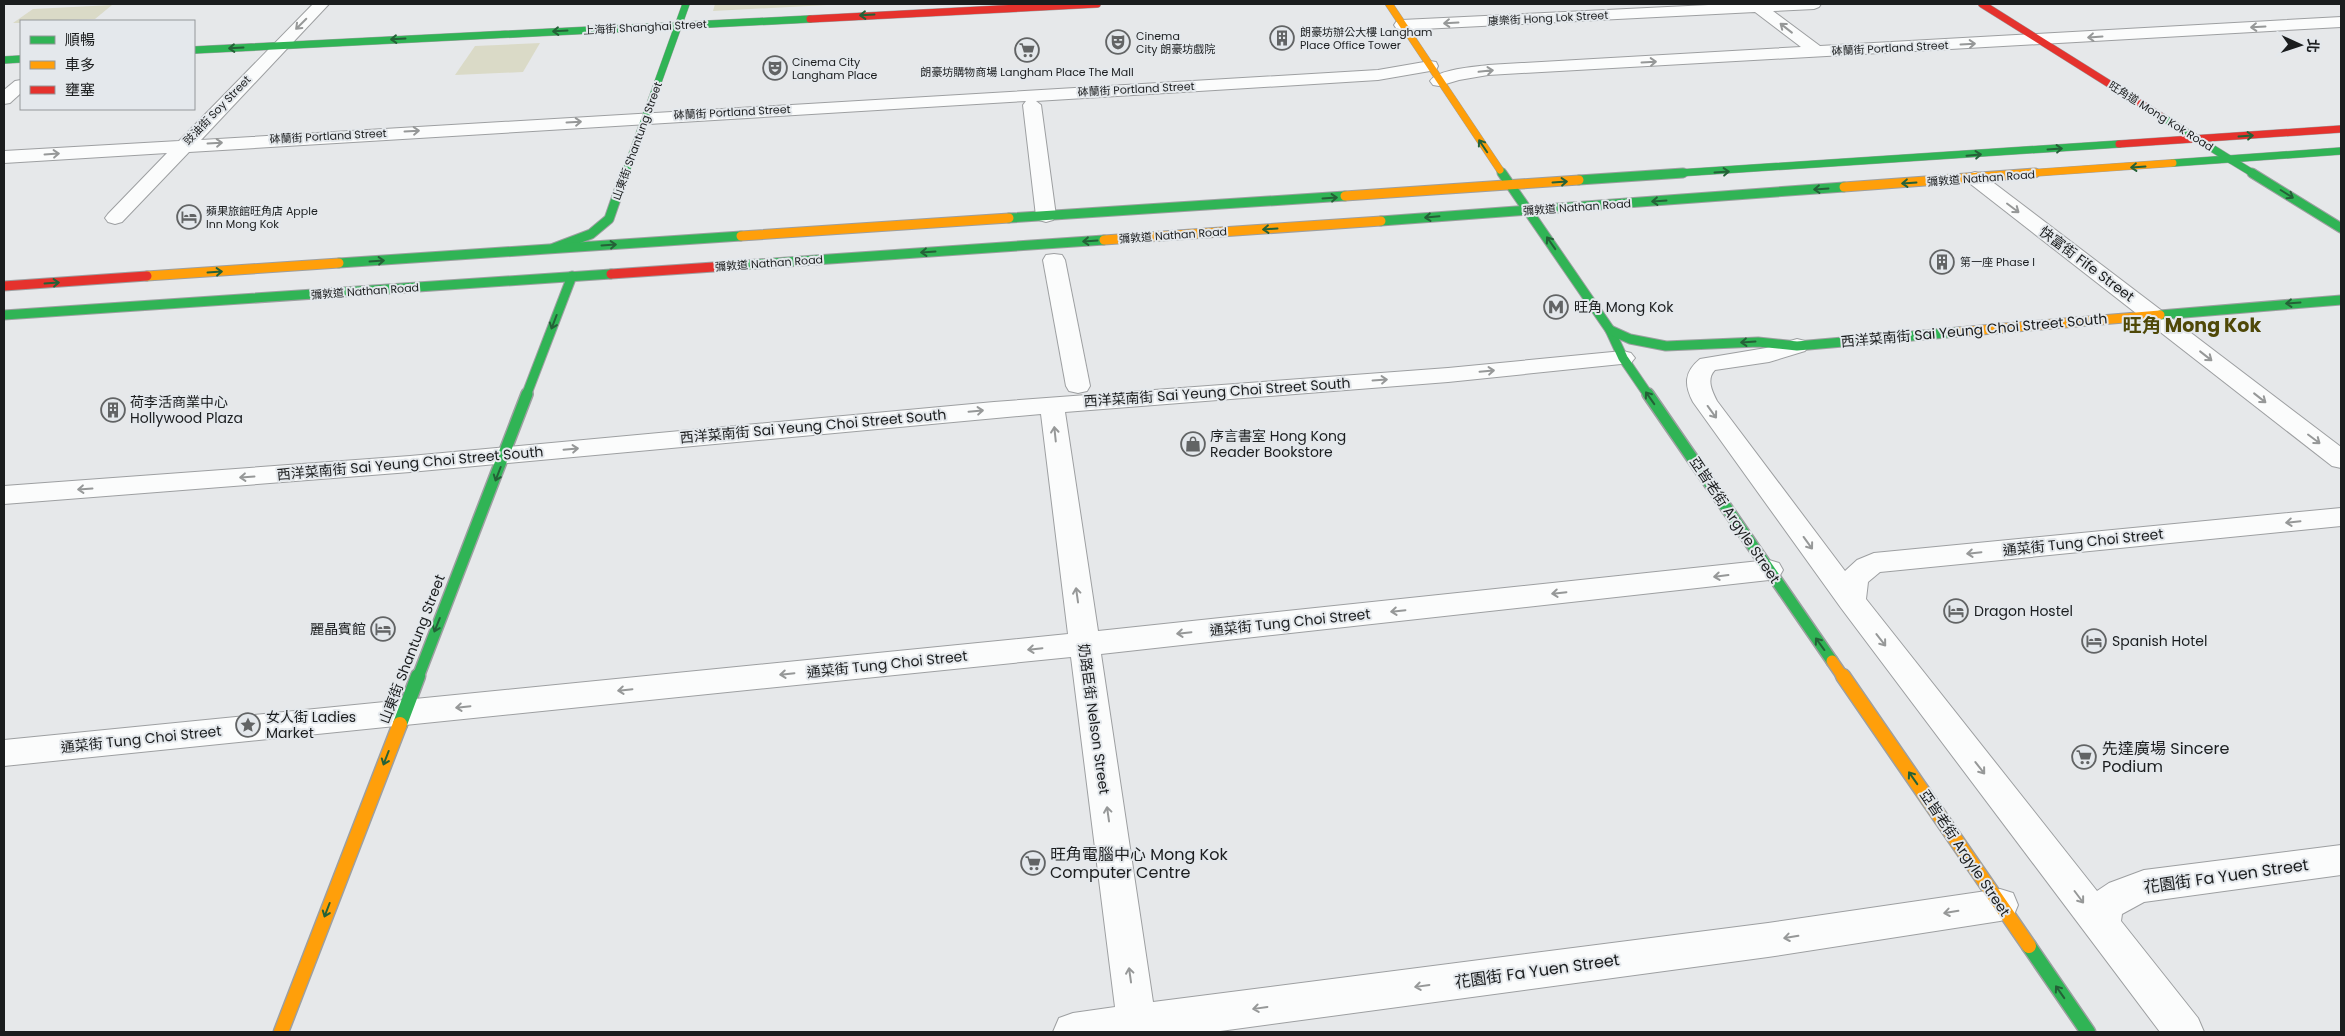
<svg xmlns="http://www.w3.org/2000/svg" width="2345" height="1036" font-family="Poppins,'Noto Sans TC',sans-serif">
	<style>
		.green { fill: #dadac7 }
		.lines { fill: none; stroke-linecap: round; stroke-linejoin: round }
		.street-casing { stroke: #9d9fa1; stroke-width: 2 }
		.fast-far3-casing { stroke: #9d9fa1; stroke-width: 8 }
		.fast-far2-casing { stroke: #9d9fa1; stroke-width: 11 }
		.fast-far1-casing { stroke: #9d9fa1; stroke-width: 14 }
		.fast-casing { stroke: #9d9fa1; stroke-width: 17 }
		.slow-far3-casing { stroke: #9d9fa1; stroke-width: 8 }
		.slow-far2-casing { stroke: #9d9fa1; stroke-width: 11 }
		.slow-far1-casing { stroke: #9d9fa1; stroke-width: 14 }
		.slow-casing { stroke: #9d9fa1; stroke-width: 17 }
		.jam-far1-casing { stroke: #9d9fa1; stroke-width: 8 }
		.jam-casing { stroke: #9d9fa1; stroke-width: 11 }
		.street { fill: #fbfcfc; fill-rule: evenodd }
		.fast-far3 { stroke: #30b455; stroke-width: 7 }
		.fast-far2 { stroke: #30b455; stroke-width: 9 }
		.fast-far1 { stroke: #30b455; stroke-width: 11 }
		.fast { stroke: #30b455; stroke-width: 14 }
		.slow-far3 { stroke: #ff9f0a; stroke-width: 7 }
		.slow-far2 { stroke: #ff9f0a; stroke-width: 9 }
		.slow-far1 { stroke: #ff9f0a; stroke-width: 11 }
		.slow { stroke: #ff9f0a; stroke-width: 14 }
		.jam-far1 { stroke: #e5322d; stroke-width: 7 }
		.jam { stroke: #e5322d; stroke-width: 9 }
		.oneway { stroke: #246137 }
		.oneway2 { stroke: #969898 }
		.labels { text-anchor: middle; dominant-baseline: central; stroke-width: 4; stroke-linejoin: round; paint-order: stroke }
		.far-street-label { font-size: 11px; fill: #1b1d1e; stroke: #e4e8ec }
		.far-poi-label { font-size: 11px; fill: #1b1d1e; stroke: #e4e8ec; text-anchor: start }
		.street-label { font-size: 14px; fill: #1b1d1e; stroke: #e4e8ec }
		.poi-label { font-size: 14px; fill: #1b1d1e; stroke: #e4e8ec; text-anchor: start }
		.near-poi-label { font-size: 16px; fill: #1b1d1e; stroke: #e4e8ec; text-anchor: start }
		.near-street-label { font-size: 16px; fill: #1b1d1e; stroke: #e4e8ec }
		.district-label { font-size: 19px; font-weight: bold; fill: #4f4807; stroke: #e4e8ec }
	</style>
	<rect width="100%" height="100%" fill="#e6e8ea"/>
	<g class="green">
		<path d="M715,4H846L713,11Z"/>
		<path d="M112,5L95,19L21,21V23H13L33,9Z"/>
		<path d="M540,43L523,72L455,75L475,46Z"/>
	</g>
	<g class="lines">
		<g class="street-casing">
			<g id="street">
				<path d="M313,4H329L201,140L1378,70L1430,61L1436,62L1438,66L1436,70L1430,71L1378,80L1036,101L1041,105L1056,216L1053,220L1046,222L1039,220L1036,216L1023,105L1026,101L189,152L122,222L115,224L108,222L105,218L108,214L167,153L4,163V151L179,141Z"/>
				<path d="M1729,4H1821L1819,7L1814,9L1773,11L1820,46L2341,17V27L1488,75L1459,80L1439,86L1433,85L1430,81C1438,69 1474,67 1488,65L1801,47L1755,12L1402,30L1396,28L1394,25L1396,22L1402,20Z"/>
				<path d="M21,80V93L10,103L4,104V90L15,81Z"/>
				<path d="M1975,172L1982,174L2341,447V468L2332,466L1968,182L1965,178L1968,174Z"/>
				<path d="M1054,254L1062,255L1065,260L1090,386L1087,391L1078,393L1069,391L1066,386L1043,260L1046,255Z"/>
				<path d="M1797,339L1805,341L1809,346L1805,351L1769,362L1715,370C1706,379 1712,391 1717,401L1845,571L1857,560L1874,553L2341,508V526L1880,572L1868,582L1866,599L2097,891L2109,883L2144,870L2341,845V875L2144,902L2122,914L2121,921L2198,1018L2204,1032H2160L1841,608L1693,402C1684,385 1684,372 1700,359L1766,348Z"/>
				<path d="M1623,351L1631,353L1635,358L1631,363L1448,382L1065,412L1098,631L1769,560L1779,563L1783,570L1779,577L1769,580L1101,654L1153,1002L1768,923L2000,889L2013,893L2018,905L2013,917L2000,921L1768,957L1213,1032H1053L1059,1018L1073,1013L1115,1007L1071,657L4,766V740L1068,634L1041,414L410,472L4,504V486L410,456L994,402L1448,368Z"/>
			</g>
		</g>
		<g class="fast-far3-casing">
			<g id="fast-far3">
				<path d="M194,50L810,19"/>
				<path d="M4,60L21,59"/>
				<path d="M2162,117L2231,160"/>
				<path d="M2231,160L2254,174"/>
				<path d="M2173,163L2341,151"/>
				<path d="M1500,170L1503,174"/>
				<path d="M625,174L686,4"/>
				<path d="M1664,174L2119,144"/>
			</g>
		</g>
		<g class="fast-far2-casing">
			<g id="fast-far2">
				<path d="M1502,173L1610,330L1623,358L1649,396"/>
				<path d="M2252,173L2341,228"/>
				<path d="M1579,180L1683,173"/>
				<path d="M1009,218L1345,196"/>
				<path d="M1381,221L1844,187"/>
				<path d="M554,248L591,234L609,219L625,173"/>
				<path d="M339,263L741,236"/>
				<path d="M743,265L1104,240"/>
				<path d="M4,315L611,274"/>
				<path d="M2160,315L2341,300"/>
				<path d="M1610,330L1630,339L1666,346L1758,342L1797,346L1958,332"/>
				<path d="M526,396L572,276"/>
			</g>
		</g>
		<g class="fast-far1-casing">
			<g id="fast-far1">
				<path d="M1648,394L1832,661"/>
				<path d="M418,677L527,394"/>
			</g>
		</g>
		<g class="fast-casing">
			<g id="fast">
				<path d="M400,724L418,676"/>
				<path d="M2029,946L2088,1032"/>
			</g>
		</g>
		<g class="slow-far3-casing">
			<g id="slow-far3">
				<path d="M1389,4L1500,170"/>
				<path d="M2018,174L2173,163"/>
			</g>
		</g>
		<g class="slow-far2-casing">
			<g id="slow-far2">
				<path d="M1844,187L2035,173"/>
				<path d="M1345,196L1579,180"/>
				<path d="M741,236L1009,218"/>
				<path d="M1104,240L1381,221"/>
				<path d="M147,276L339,263"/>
				<path d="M1958,332L2160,315"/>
			</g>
		</g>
		<g class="slow-far1-casing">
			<path id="slow-far1" d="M1832,661L1843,677"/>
		</g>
		<g class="slow-casing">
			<g id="slow">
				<path d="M1843,676L2029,946"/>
				<path d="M281,1032L400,724"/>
			</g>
		</g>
		<g class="jam-far1-casing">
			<g id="jam-far1">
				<path d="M1982,4L2162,117"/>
				<path d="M810,19L1097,4"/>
				<path d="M2119,144L2341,129"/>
			</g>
		</g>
		<g class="jam-casing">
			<g id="jam">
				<path d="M611,274L743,265"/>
				<path d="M4,286L147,276"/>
			</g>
		</g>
		<use href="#street" class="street"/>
		<use href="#fast-far3" class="fast-far3"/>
		<use href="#fast-far2" class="fast-far2"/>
		<use href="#fast-far1" class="fast-far1"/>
		<use href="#fast" class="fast"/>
		<use href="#slow-far3" class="slow-far3"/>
		<use href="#slow-far2" class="slow-far2"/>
		<use href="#slow-far1" class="slow-far1"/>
		<use href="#slow" class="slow"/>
		<use href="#jam-far1" class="jam-far1"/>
		<use href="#jam" class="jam"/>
	</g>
	<defs><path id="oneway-shaft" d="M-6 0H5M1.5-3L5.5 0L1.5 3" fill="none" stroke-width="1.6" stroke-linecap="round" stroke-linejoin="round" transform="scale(1.25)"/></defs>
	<g class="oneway">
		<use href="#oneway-shaft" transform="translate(867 15) rotate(177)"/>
		<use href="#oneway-shaft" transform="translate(560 31) rotate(177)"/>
		<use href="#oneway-shaft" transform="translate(398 39) rotate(177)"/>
		<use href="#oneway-shaft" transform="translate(236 48) rotate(177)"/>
		<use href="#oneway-shaft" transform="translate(2246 136) rotate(-4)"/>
		<use href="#oneway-shaft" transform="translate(1483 146) rotate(-124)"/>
		<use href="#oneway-shaft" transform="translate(2055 149) rotate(-4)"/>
		<use href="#oneway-shaft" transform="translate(1974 155) rotate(-5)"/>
		<use href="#oneway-shaft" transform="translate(2138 167) rotate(176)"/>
		<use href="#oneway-shaft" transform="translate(1722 172) rotate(-4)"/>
		<use href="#oneway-shaft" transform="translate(1560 182) rotate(-4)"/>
		<use href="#oneway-shaft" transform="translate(1909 183) rotate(176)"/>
		<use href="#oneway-shaft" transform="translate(1821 189) rotate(176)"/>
		<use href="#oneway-shaft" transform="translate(2287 194) rotate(32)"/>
		<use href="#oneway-shaft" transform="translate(1330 198) rotate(-4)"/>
		<use href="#oneway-shaft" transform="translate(1659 201) rotate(176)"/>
		<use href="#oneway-shaft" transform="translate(1432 217) rotate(175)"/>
		<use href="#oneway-shaft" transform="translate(1270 229) rotate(176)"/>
		<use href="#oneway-shaft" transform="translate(1090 241) rotate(176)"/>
		<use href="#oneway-shaft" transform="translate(1551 243) rotate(-125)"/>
		<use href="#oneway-shaft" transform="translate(609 245) rotate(-4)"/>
		<use href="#oneway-shaft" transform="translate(928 252) rotate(176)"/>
		<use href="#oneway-shaft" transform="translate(377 261) rotate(-4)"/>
		<use href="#oneway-shaft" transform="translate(215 272) rotate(-4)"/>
		<use href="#oneway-shaft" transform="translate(52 283) rotate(-4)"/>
		<use href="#oneway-shaft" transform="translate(2293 303) rotate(176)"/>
		<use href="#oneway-shaft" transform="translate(554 322) rotate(111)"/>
		<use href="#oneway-shaft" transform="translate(1748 342) rotate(176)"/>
		<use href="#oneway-shaft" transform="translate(1650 398) rotate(-125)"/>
		<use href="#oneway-shaft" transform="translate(498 474) rotate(111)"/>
		<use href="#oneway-shaft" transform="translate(437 625) rotate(112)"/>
		<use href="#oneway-shaft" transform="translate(1820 644) rotate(-126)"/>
		<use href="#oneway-shaft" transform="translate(386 758) rotate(111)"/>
		<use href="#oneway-shaft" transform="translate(1913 778) rotate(-125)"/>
		<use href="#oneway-shaft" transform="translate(327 910) rotate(111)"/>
		<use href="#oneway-shaft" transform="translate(2060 992) rotate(-125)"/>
	</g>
	<g class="oneway2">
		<use href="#oneway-shaft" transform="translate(1451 23) rotate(177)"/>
		<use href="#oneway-shaft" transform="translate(301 24) rotate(135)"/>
		<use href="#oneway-shaft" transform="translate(2258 27) rotate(177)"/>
		<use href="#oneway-shaft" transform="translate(1786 28) rotate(-142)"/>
		<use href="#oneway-shaft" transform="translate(2095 37) rotate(176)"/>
		<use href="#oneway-shaft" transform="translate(1968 44) rotate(-3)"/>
		<use href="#oneway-shaft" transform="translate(1649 62) rotate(-3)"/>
		<use href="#oneway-shaft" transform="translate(1486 71) rotate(-6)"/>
		<use href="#oneway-shaft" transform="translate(574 122) rotate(-3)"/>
		<use href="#oneway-shaft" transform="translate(412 131) rotate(-3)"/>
		<use href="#oneway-shaft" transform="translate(215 143) rotate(-3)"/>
		<use href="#oneway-shaft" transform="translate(52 154) rotate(-4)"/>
		<use href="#oneway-shaft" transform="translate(2013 208) rotate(37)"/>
		<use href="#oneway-shaft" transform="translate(2206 356) rotate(38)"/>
		<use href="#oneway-shaft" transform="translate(1487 371) rotate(-5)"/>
		<use href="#oneway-shaft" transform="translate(1380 380) rotate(-4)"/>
		<use href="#oneway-shaft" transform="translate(2260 398) rotate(38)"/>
		<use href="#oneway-shaft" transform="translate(976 411) rotate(-5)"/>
		<use href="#oneway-shaft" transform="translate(1712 412) rotate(54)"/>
		<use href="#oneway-shaft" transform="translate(1055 434) rotate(-96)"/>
		<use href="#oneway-shaft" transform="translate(2314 439) rotate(37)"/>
		<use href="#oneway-shaft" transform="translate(571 449) rotate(-5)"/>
		<use href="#oneway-shaft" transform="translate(247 477) rotate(176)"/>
		<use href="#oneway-shaft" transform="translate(85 489) rotate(176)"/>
		<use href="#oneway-shaft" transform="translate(2293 522) rotate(174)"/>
		<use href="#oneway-shaft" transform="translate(1808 543) rotate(54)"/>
		<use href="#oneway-shaft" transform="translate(1974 553) rotate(174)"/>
		<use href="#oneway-shaft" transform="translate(1721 576) rotate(173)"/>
		<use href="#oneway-shaft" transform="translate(1559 593) rotate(174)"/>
		<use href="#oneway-shaft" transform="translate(1077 595) rotate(-98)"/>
		<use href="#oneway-shaft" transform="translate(1398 611) rotate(174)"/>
		<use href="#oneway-shaft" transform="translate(1184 633) rotate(174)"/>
		<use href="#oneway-shaft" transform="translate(1881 640) rotate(52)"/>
		<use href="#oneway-shaft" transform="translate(1035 649) rotate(174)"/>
		<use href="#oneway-shaft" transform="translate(787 674) rotate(174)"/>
		<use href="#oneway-shaft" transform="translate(625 690) rotate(174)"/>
		<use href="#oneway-shaft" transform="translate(463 707) rotate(174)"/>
		<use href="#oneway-shaft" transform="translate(1980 768) rotate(52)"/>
		<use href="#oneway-shaft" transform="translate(1108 814) rotate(-98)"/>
		<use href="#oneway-shaft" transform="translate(2079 897) rotate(53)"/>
		<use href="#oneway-shaft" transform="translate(1951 912) rotate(171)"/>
		<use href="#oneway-shaft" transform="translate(1791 937) rotate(171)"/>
		<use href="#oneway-shaft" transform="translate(1130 975) rotate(-98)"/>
		<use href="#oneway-shaft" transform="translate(1422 986) rotate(172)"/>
		<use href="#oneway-shaft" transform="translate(1260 1008) rotate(172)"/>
	</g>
	<defs>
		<g id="building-ring" transform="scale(1.25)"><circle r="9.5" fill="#e4e8ec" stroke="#626465" stroke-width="1.5"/><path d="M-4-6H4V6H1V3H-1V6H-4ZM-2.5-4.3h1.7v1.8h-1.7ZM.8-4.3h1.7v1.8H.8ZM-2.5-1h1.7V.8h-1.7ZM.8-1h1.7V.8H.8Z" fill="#626465"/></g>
		<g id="theatre-ring" transform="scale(1.25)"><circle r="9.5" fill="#e4e8ec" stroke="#626465" stroke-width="1.5"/><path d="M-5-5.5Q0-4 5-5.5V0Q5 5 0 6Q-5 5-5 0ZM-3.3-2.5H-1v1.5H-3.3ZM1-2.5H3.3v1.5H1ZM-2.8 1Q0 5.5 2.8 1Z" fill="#626465"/></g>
		<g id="supermarket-ring" transform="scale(1.25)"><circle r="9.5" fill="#e4e8ec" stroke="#626465" stroke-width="1.5"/><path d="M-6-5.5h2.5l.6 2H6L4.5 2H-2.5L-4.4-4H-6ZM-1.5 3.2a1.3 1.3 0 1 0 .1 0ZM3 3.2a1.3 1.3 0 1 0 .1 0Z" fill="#626465"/></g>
		<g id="hotel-ring" transform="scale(1.25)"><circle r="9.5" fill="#e4e8ec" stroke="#626465" stroke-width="1.5"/><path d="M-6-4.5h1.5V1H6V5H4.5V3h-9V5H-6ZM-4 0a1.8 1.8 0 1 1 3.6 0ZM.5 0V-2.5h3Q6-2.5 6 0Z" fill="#626465"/></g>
		<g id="metro-ring" transform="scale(1.25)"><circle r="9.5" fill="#e4e8ec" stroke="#626465" stroke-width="1.5"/><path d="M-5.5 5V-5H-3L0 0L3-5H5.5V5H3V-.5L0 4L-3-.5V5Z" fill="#626465"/></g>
		<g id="shop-ring" transform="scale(1.25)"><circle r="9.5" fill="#e4e8ec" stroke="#626465" stroke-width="1.5"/><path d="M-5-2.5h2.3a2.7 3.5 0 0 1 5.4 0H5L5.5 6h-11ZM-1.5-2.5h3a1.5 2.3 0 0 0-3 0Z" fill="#626465"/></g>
		<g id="sight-ring" transform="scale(1.25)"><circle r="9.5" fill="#e4e8ec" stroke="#626465" stroke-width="1.5"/><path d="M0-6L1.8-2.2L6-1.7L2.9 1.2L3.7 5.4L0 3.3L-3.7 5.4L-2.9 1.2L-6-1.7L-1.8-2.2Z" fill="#626465"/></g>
	</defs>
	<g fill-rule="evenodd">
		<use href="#building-ring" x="1282" y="38"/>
		<use href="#theatre-ring" x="1118" y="42"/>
		<use href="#supermarket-ring" x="1027" y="50"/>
		<use href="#theatre-ring" x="775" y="68"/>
		<use href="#hotel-ring" x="189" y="217"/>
		<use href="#building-ring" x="1942" y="262"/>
		<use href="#metro-ring" x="1556" y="307"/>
		<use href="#building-ring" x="113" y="410"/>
		<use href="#shop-ring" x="1193" y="444"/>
		<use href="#hotel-ring" x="1956" y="611"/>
		<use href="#hotel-ring" x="383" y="629"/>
		<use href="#hotel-ring" x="2094" y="641"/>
		<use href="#sight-ring" x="248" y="725"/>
		<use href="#supermarket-ring" x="2084" y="757"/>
		<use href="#supermarket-ring" x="1033" y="863"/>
	</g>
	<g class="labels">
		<g class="far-street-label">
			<text transform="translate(1548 18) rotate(-3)">康樂街 Hong Lok Street</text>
			<text transform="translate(645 27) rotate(-3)">上海街 Shanghai Street</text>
			<text transform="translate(1890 48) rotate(-3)">砵蘭街 Portland Street</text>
			<text transform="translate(1136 89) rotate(-3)">砵蘭街 Portland Street</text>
			<text transform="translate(217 110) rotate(-46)">豉油街 Soy Street</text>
			<text transform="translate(732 112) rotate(-3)">砵蘭街 Portland Street</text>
			<text transform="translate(2161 116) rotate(32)">旺角道 Mong Kok Road</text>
			<text transform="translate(328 136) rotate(-3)">砵蘭街 Portland Street</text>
			<text transform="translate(637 141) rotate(-70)">山東街 Shantung Street</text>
			<text transform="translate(1981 178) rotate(-4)">彌敦道 Nathan Road</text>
			<text transform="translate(1577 207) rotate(-4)">彌敦道 Nathan Road</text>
			<text transform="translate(1173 235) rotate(-4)">彌敦道 Nathan Road</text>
			<text transform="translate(769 263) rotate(-4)">彌敦道 Nathan Road</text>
			<text transform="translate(365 291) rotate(-4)">彌敦道 Nathan Road</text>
		</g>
		<g class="far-poi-label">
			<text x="1300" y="32">朗豪坊辦公大樓 Langham<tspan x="1300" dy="13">Place Office Tower</tspan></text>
			<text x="1136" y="36">Cinema<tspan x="1136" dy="13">City 朗豪坊戲院</tspan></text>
			<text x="792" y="62">Cinema City<tspan x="792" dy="13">Langham Place</tspan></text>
			<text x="1027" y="72" text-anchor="middle">朗豪坊購物商場 Langham Place The Mall</text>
			<text x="206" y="211">蘋果旅館旺角店 Apple<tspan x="206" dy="13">Inn Mong Kok</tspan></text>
			<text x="1960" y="262">第一座 Phase I</text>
		</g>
		<g class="street-label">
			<text transform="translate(2087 264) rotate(37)">快富街 Fife Street</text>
			<text transform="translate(1974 330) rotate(-5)">西洋菜南街 Sai Yeung Choi Street South</text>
			<text transform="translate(1217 392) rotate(-4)">西洋菜南街 Sai Yeung Choi Street South</text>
			<text transform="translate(813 426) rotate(-5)">西洋菜南街 Sai Yeung Choi Street South</text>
			<text transform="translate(410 463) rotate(-5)">西洋菜南街 Sai Yeung Choi Street South</text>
			<text transform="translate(1735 520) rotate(56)">亞皆老街 Argyle Street</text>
			<text transform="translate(2083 542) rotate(-6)">通菜街 Tung Choi Street</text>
			<text transform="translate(1290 622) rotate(-6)">通菜街 Tung Choi Street</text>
			<text transform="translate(412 649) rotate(-69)">山東街 Shantung Street</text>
			<text transform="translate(887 664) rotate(-6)">通菜街 Tung Choi Street</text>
			<text transform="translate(1094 719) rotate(82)">奶路臣街 Nelson Street</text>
			<text transform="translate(141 739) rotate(-6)">通菜街 Tung Choi Street</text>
			<text transform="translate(1965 853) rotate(56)">亞皆老街 Argyle Street</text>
		</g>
		<g class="poi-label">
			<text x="1574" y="307">旺角 Mong Kok</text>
			<text x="130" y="402">荷李活商業中心<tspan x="130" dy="16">Hollywood Plaza</tspan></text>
			<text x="1210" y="436">序言書室 Hong Kong<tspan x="1210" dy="16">Reader Bookstore</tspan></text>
			<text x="1974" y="611">Dragon Hostel</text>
			<text x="366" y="629" text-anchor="end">麗晶賓館</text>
			<text x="2112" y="641">Spanish Hotel</text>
			<text x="266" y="717">女人街 Ladies<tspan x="266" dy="16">Market</tspan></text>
		</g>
		<g class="near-poi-label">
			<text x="2102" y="748">先達廣場 Sincere<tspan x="2102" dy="18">Podium</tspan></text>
			<text x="1050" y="854">旺角電腦中心 Mong Kok<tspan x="1050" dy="18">Computer Centre</tspan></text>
		</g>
		<g class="near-street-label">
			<text transform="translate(2226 876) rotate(-8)">花園街 Fa Yuen Street</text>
			<text transform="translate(1537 971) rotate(-8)">花園街 Fa Yuen Street</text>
		</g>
		<g class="district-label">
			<text x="2192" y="325">旺角 Mong Kok</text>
		</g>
	</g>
	<rect width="2345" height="1036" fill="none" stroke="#1b1d1e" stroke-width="10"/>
	<rect x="20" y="20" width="175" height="90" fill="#e4e8ec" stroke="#94979a"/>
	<rect x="30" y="36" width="25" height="8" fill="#30b455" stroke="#94979a"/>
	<text x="65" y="45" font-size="15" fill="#1b1d1e">順暢</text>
	<rect x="30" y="61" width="25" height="8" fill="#ff9f0a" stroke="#94979a"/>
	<text x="65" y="70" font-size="15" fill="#1b1d1e">車多</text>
	<rect x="30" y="86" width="25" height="8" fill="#e5322d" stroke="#94979a"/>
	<text x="65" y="95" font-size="15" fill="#1b1d1e">壅塞</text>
	<g transform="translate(2300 45) rotate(93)" stroke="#e4e8ec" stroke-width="4" paint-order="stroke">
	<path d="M0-4L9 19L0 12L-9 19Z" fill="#1b1d1e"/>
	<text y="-8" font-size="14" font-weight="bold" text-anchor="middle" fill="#1b1d1e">北</text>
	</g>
</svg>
